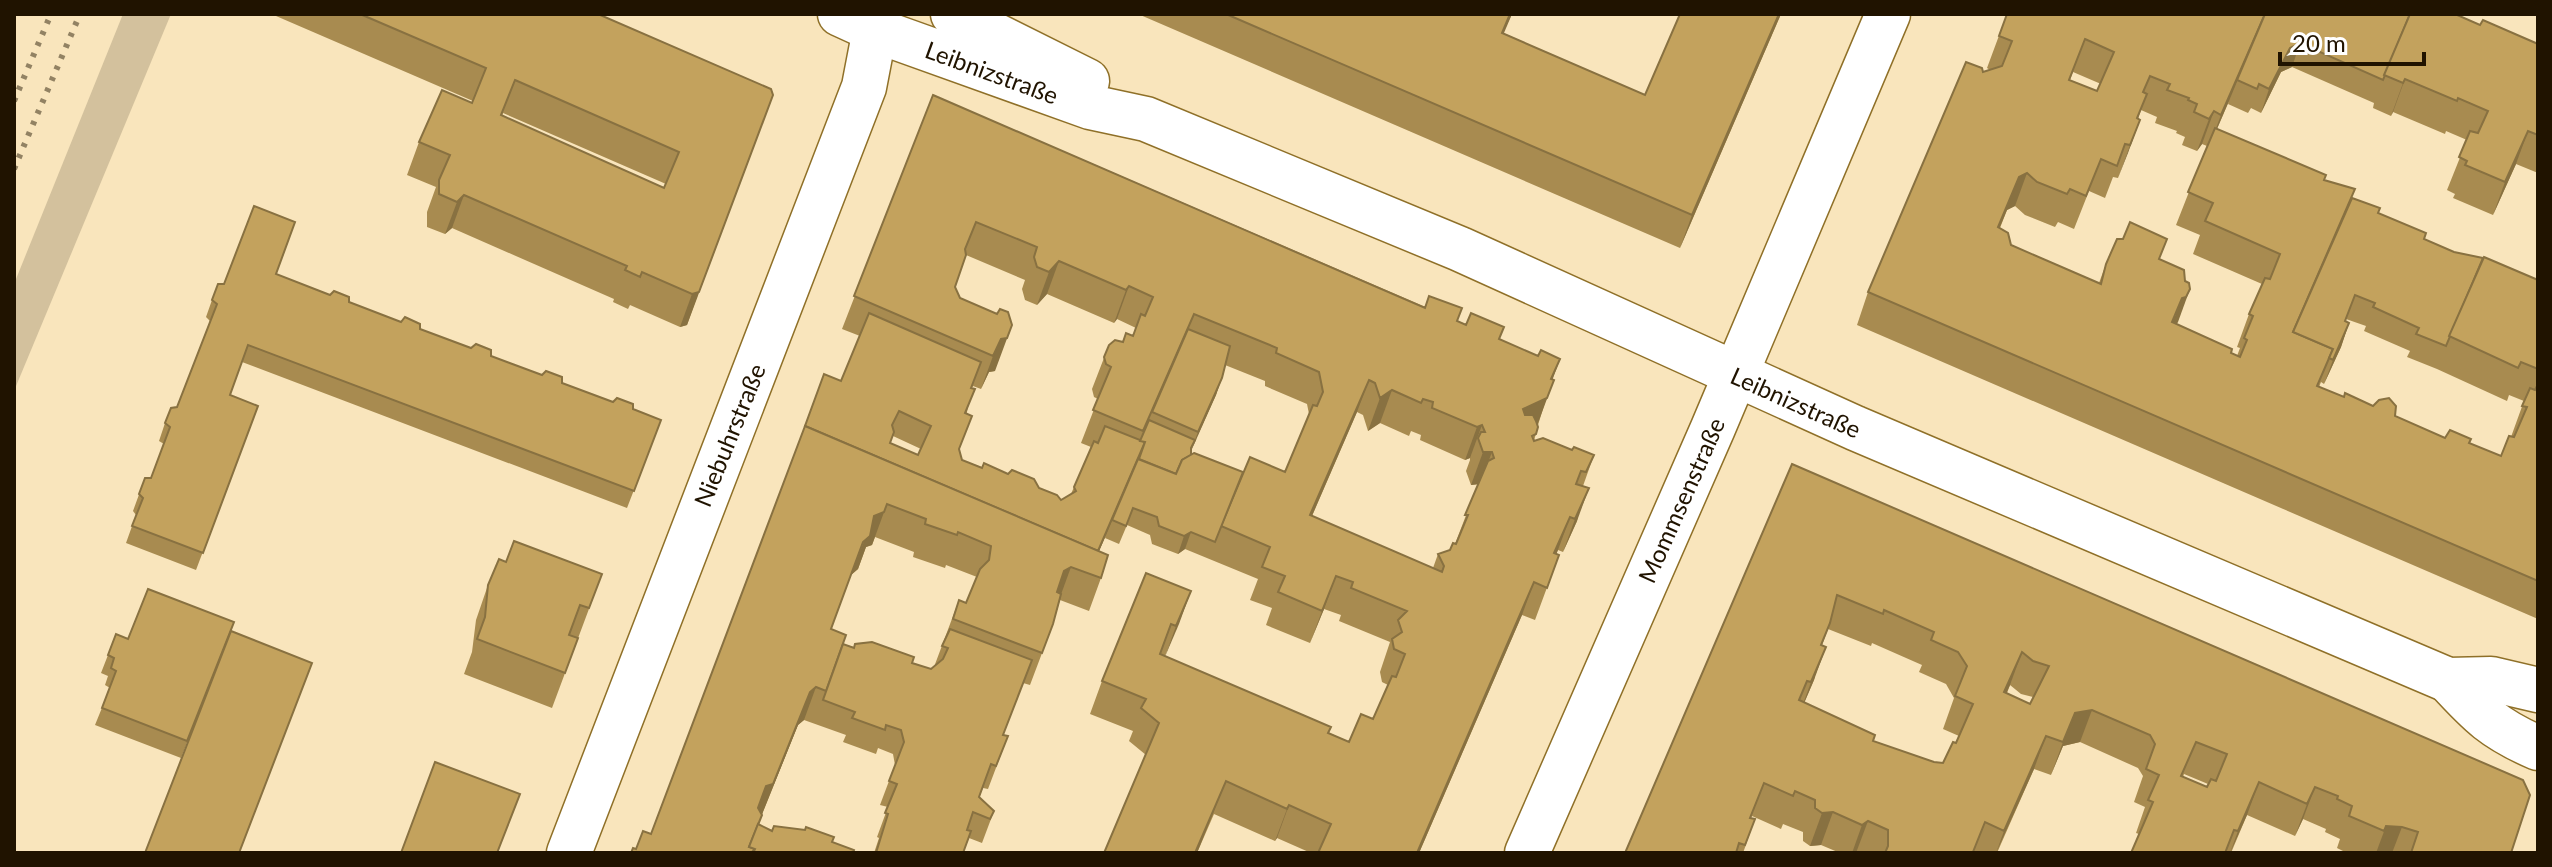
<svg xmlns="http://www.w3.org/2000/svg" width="2552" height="867" font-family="Lato,sans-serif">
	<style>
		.green { fill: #d3c19d }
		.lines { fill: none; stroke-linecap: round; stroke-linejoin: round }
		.minor-casing { stroke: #8f7028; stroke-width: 47 }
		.tertiary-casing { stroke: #8f7028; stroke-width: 47 }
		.minor { stroke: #fff; stroke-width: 44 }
		.tertiary { stroke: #fff; stroke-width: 44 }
		.tram { stroke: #928263; stroke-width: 2 }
		.rail { stroke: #928263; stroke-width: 6; stroke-dasharray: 4 8; stroke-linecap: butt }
		.wall { fill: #a88b50; fill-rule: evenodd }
		.shaded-wall { fill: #887141 }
		.building { fill: #c3a25d; stroke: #887141; stroke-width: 2; fill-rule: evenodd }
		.labels { text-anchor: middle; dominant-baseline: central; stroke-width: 6; stroke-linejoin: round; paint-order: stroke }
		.street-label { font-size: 24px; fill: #201300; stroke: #fff }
	</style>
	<rect width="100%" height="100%" fill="#f9e5bc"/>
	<path class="green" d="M123,14H171L14,391V284Z"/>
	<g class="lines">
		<g class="minor-casing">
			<g id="minor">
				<path d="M569,853L864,87L878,14"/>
				<path d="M1527,853L1713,428L1888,14"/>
			</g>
		</g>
		<g class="tertiary-casing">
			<g id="tertiary">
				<path d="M840,14L875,30L1090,107L1146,119L1460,249L1855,428L2448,680L2491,679L2538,690"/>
				<path d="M953,14L1087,81"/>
				<path d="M2448,680C2479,714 2494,729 2538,748"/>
			</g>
		</g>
		<use href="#minor" class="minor"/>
		<use href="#tertiary" class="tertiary"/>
		<path class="tram" d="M14,17L15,14"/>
		<g class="rail">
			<path d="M14,101L51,14"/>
			<path d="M14,169L80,14"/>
		</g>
	</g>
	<g class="wall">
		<path d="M277,14H598L771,89L687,325L680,327L630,305L628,309L613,302L614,299L452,228L445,234L427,227V212L436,187L407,175L419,142L472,103L473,101L276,16ZM503,113L666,184L664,188L502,116Z"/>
		<path d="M1138,14H1512L1503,33L1645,95L1781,14L1680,248Z"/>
		<path d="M2007,14H2459L2458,16L2480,25L2538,44V173L2516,164L2493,215L2453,198L2455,194L2447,190L2467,140L2446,131L2445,134L2393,112L2391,116L2373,108L2374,103L2292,67L2281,72L2261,113L2251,108L2248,113L2228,104L2229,101L2217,129L2325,180L2352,198L2424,239L2454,252L2538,280V619L1857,325L1868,292L1983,72L1990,70L1987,68ZM2073,72L2101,84L2097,91L2070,80ZM2141,110L2157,117L2155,123L2177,131L2176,133L2185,137L2182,145L2197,151L2202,144L2207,146L2176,225L2200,235L2193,254L2262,284L2249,314L2237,347L2240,348L2237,356L2177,324L2160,259L2106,264L2099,283L2011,245L2000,228L2007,210L2015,206L2025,215L2055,227L2058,222L2074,229L2089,191L2105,198L2113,177L2118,178L2140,120L2138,119ZM2346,319L2366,326L2364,331L2410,351L2407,357L2437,369L2507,401L2509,395L2524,401L2511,437L2501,456L2469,443L2445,438L2395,416L2319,387L2321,382L2324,384L2341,347L2349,323L2345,321Z"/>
		<path d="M933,95L1500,339L1552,380L1538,425L1534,441L1594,455L1583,486L1577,521L1563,552L1558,550L1556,554L1559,555L1535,620L1522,615L1419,853H1311L1277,838L1275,841L1214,814L1197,853H1104L1146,755L1129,741L1133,731L1090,714L1102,681L1191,591L1165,656L1349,742L1373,719L1388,685L1382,682L1380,672L1390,642L1339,621L1341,615L1324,609L1310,643L1266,625L1272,608L1250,600L1258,579L1185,549L1178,554L1152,544L1150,535L1127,525L1119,544L1105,538L1106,535L1099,551L1101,578L1089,611L1060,600L1053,624L1030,685L1023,683L1003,735L1008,736L988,789L983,788L979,797L994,811L982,843L969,838L963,853H874L879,838L877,837L888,807L880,805L895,765L893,754L878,748L876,754L843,742L846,735L804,720L798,725L758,824L772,831L834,837L636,849L651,834L860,336L842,329ZM966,255L1025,280L1022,289L1025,300L1037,305L1047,294L1114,323L1117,319L1136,328L1133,336L1122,342L1109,345L1092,389L1094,397L1098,399L1081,443L1091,447L1071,494L1061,500L1039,488L962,460L959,450L972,388L973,386L981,389L989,372L995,371L997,314L960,298L955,287ZM1225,365L1265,381V386L1307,404L1309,414L1285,472H1243L1191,455V450L1216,395ZM1357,412L1363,415L1368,431L1380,423L1409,436L1411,431L1421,435L1420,440L1465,460L1470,458V460L1466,471L1471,485L1478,484L1455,544L1450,550L1438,554L1433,568L1312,516ZM893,436L921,449L918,455L890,443ZM875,537L914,552L913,557L945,568L946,565L977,577L966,603L959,600L934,667L931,669L843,644L831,629L851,575L858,569L866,547L872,545Z"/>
		<path d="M276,275L661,420L627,508L242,362L230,395L258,406L196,570L126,543L136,515L133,511L145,478H151L164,444L159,441L165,423L177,407L210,321L206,317L212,300L224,284Z"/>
		<path d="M1792,464L2511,853H2347L2337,848L2340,839L2325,832L2326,829L2303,819L2295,836L2247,815L2231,853H2131L2139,834L2136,833L2145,807L2134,802L2143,776L2138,768L2080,742L2063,746L2051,775L2034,769L1997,853H1840L1821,845L1810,846L1803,841V832L1783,824L1781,829L1752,816L1751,818L1755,819L1743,853H1625ZM1828,629L1871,646L1872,643L1922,665L1919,672L1946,684L1954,698L1943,729L1959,736L1943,763L1934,762L1873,741L1804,703L1814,680L1822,645ZM2010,685L2021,694L2033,697L2030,704L2007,693ZM2184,774L2208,784L2207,787L2183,777Z"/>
		<path d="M506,562L602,574L552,708L464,674L472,652L476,620L488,585Z"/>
		<path d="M234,622L181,758L95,725L110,688L105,685L108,676L101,673L108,655L128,639Z"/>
	</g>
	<g class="shaded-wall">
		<path d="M1510,14H1512L1490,66L1502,33Z"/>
		<path d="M1779,14H1781L1680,248L1692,215Z"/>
		<path d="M2265,14L2229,101L2209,147L2221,115Z"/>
		<path d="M2300,43L2292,67L2281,72L2261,113L2269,89L2290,48Z"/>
		<path d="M2405,79L2393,112L2391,116L2403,83Z"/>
		<path d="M773,95L687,325L680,327L692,294Z"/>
		<path d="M2214,111L2202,144L2197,151L2209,119Z"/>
		<path d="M2140,120L2128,153L2118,178L2130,145Z"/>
		<path d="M2528,131L2516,164L2493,215L2505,182Z"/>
		<path d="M2027,173L2015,206L2007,210L1986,260L1998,227L2019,177Z"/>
		<path d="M464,195L452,228L445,234L457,202Z"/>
		<path d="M1059,261L1047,294L1037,305L1049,272Z"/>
		<path d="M1129,286L1117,319L1114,323L1126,290Z"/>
		<path d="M2190,289L2178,322L2160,355L2182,298Z"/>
		<path d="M2349,323L2341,347L2324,384L2333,360Z"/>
		<path d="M1012,325L995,371L989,372L981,389L993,356L1001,339Z"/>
		<path d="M1560,359L1548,392L1554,380L1535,431L1511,442L1523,409L1551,379Z"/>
		<path d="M1222,378L1216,395L1188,458L1198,432Z"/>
		<path d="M1369,380L1357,412L1298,548L1310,515Z"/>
		<path d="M1392,390L1380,423L1368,431L1380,398Z"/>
		<path d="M1482,425L1470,458L1465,460L1477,427Z"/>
		<path d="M1145,442L1106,535L1089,574L1094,560Z"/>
		<path d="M1483,452H1492L1480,484L1471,485Z"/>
		<path d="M1589,488L1577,521L1563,552L1575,519Z"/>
		<path d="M887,504L872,545L866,547L858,569L851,575L874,516Z"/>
		<path d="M1570,517L1558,550L1542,586L1554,553Z"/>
		<path d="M1191,532L1185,549L1178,554L1184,536Z"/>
		<path d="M1071,567L1059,600L1052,604L1064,571Z"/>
		<path d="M1336,576L1324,609L1310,643L1322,611Z"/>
		<path d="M1534,582L1522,615L1419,853H1417Z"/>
		<path d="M1191,591L1179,624L1164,659L1176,626Z"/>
		<path d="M1826,647L1814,680L1799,715L1811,682Z"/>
		<path d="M2022,652L2010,685L1992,725L2004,692Z"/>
		<path d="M816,687L804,720L798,725L761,817L754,819L766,786L810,692Z"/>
		<path d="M2092,710L2080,742L2063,746L2051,775L2063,742L2075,713Z"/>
		<path d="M2046,736L2034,769L1996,853L2004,831Z"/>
		<path d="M1226,781L1197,853H1195Z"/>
		<path d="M2259,782L2247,815L2230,853L2238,831Z"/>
		<path d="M2315,787L2303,819L2295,836L2307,804Z"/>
		<path d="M1289,805L1277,838L1275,841L1287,809Z"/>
		<path d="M1833,812L1821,845L1810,846L1822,813Z"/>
		<path d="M1868,821L1856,853H1852L1862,825Z"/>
		<path d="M2386,826L2402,827L2392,853H2376Z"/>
	</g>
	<g class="building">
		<path d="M360,14H598L771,89L773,95L699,292L692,294L642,272L640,277L625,270L627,266L464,195L457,202L439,194V180L450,155L419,142L442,90L472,103L486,68ZM515,80L679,152L664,188L501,115Z"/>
		<path d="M1226,14H1510L1502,33L1645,95L1680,14H1779L1692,215Z"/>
		<path d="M2007,14H2265L2221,115L2214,111L2209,119L2194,112L2197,104L2188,100L2189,98L2167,90L2170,84L2150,76L2143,92L2147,94L2137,118L2140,120L2130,145L2125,144L2117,166L2101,159L2086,196L2070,189L2067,194L2037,182L2027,173L2019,177L1998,227L2008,233L2011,245L2101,284L2106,264L2117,239H2123L2130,222L2167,239L2159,259L2184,270L2185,281L2189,283L2190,289L2186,297L2182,298L2172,322L2232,349L2231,353L2240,357L2247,340L2244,338L2253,316L2249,314L2265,278L2270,279L2280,254L2205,221L2213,203L2188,192L2215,128L2326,175L2324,180L2355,189L2293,332L2333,349L2317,386L2344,397L2345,393L2373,406L2379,400L2389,398L2396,406L2395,416L2445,438L2450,430L2471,439L2469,443L2501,456L2509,436L2514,437L2527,407L2522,406L2530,388L2535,390L2538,384V581L1868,292L1966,62L1982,68L1983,72L2002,66L2012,41L1999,36ZM2085,39L2114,52L2097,91L2069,80Z"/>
		<path d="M2265,14H2410L2383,80L2300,43L2290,48L2269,89L2259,84L2257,89L2237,80Z"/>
		<path d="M2410,14H2455L2480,25L2483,20L2538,44V135L2528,131L2505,182L2465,165L2467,161L2459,157L2470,131L2478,133L2488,111L2458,98L2457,101L2405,79L2403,83L2384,75Z"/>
		<path d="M933,95L1425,308L1429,296L1462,308L1457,321L1466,325L1471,313L1504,327L1499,339L1538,356L1541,350L1560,359L1551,379L1554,380L1547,398L1523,409L1525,415H1533L1536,421L1538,427L1536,434L1532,436L1534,441L1543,438L1572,450L1574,447L1594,455L1586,472L1581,471L1576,484L1589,488L1575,519L1570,517L1554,553L1559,555L1547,588L1534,582L1417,853H1318L1331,824L1289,805L1287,809L1226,781L1195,853H1104L1159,723L1141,708L1146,699L1102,681L1146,573L1191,591L1176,626L1171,624L1160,654L1331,727L1328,733L1349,742L1361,714L1373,719L1392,676L1396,677L1405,654L1394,649L1392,639L1402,632L1398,620L1407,611L1351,588L1353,582L1336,576L1322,611L1278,592L1285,576L1262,567L1270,547L1221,526L1250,457L1285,472L1313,405L1317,406L1323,392L1319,372L1276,353L1277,348L1194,314L1143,431L1093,410L1111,367L1106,364L1104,357L1109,345L1115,340L1123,342L1126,333L1133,336L1141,314L1145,316L1153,297L1129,286L1126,290L1059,261L1049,272L1037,267L1034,257L1037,247L976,222L965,249L966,255L955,287L960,298L997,314L1000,309L1008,312L1012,325L1007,338L1001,339L993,356L854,296ZM1369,380L1375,383L1380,398L1392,390L1421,403L1423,399L1433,402L1432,408L1477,427L1482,425L1485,432H1481L1478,438L1483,452H1492L1494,458L1488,461L1465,515H1468L1456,544L1453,543L1450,550L1438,554L1444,566L1442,572L1310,515Z"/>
		<path d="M2352,198L2380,208L2378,213L2426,233L2424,239L2454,252L2483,258L2446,346L2416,334L2419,328L2373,307L2375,303L2355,295L2345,321L2349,323L2333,360L2329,358L2333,349L2293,332Z"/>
		<path d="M254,206L295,222L276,274L330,295L334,291L349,297V302L401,322L405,317L420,324V329L471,348L476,344L491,350V356L542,375L546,371L562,377V383L613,402L617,398L633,404V409L661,420L634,491L248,345L230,395L258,406L203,553L132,526L143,498L139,494L145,478H151L170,427L165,423L171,408L177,407L217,304L212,300L218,284H224Z"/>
		<path d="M2484,257L2538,280V369L2521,362L2518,368L2449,336Z"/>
		<path d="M869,313L981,362L971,388L975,389L965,413L972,416L959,449L962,460L982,468L984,463L1008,474L1012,470L1034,479L1039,488L1057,495L1061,500L1076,491L1074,487L1094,441L1098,443L1105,426L1145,442L1098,551L805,426L824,374L841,381ZM899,411L931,426L918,455L890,443L894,432L892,425Z"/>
		<path d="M1188,329L1230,346L1222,378L1198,432L1152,412Z"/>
		<path d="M1149,420L1195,440L1191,448V455L1182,460L1176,474L1139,459L1145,442L1140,441Z"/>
		<path d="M805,426L1108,555L1101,578L1071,567L1064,571L1057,592L1061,594L1053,624L1042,653L953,619L959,600L966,603L980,569L989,560L991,546L958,532L957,535L925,524L926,519L887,504L884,512L874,516L870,536L863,542L831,629L846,635L826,691L816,687L810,692L773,784L766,786L758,808L762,815L749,847L755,849L751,853H631L633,848L636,849L643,831L651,834Z"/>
		<path d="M1194,453L1243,472L1215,542L1191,532L1184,536L1159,526L1157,517L1133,508L1126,526L1112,520L1138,459L1176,474L1182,460Z"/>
		<path d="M1792,464L2523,780L2530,795L2511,853H2411L2418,832L2402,827L2386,826L2384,831L2349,816L2352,806L2337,799L2338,796L2315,787L2307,804L2259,782L2238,831L2234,830L2225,853H2131L2153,802L2148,800L2159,775L2146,769L2155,744L2150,735L2092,710L2075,713L2063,742L2046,736L2004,831L1985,822L1973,852L1974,853H1885L1888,846V830L1868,821L1862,825L1833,812L1822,813L1815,808V800L1795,791L1793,796L1764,783L1750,818L1755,819L1745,845L1739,843L1736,853H1625ZM1837,595L1883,614L1884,610L1934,632L1931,640L1958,652L1967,666L1955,696L1973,704L1956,743L1953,742L1943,763L1934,762L1873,741L1875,735L1799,700L1807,681L1811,682L1826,647L1821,645L1830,623ZM2022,652L2033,661L2049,666L2030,704L2004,692ZM2196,742L2227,754L2216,781L2211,779L2207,787L2181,776Z"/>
		<path d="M514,541L602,574L589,608L580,605L569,635L578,638L565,673L477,639L485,617L488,585L499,559L506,562Z"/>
		<path d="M148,589L234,622L187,741L102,708L116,671L111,668L114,658L108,655L116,634L128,639Z"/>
		<path d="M950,629L1032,660L1003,735L1008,736L996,766L991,764L979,797L994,811L990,819L973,812L967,830L971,831L963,853H876L888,814L885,813L897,784L889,781L904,742L901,730L886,725L885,730L852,718L855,712L823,700L843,644L854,648L855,644L872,642L914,657L912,663L931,669L943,659L948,648L942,646Z"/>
		<path d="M231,631L312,663L239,853H145Z"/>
		<path d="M435,762L520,794L497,853H401Z"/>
		<path d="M758,824L772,831L774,826L805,830L806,827L834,837L832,842L854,850L853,853H753L755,849L749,847Z"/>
	</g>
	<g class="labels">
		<g class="street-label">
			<text transform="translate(992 72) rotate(20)">Leibnizstraße</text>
			<text transform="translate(1796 402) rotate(24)">Leibnizstraße</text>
			<text transform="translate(729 435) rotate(-68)">Niebuhrstraße</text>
			<text transform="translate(1681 500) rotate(-66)">Mommsenstraße</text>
		</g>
	</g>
	<rect width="2552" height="867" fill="none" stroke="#201300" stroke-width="32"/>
	<path d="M2280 52v12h144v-12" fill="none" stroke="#201300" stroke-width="4"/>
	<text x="2292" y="52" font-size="24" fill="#201300" stroke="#ffffff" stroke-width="6" paint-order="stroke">20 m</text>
</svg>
